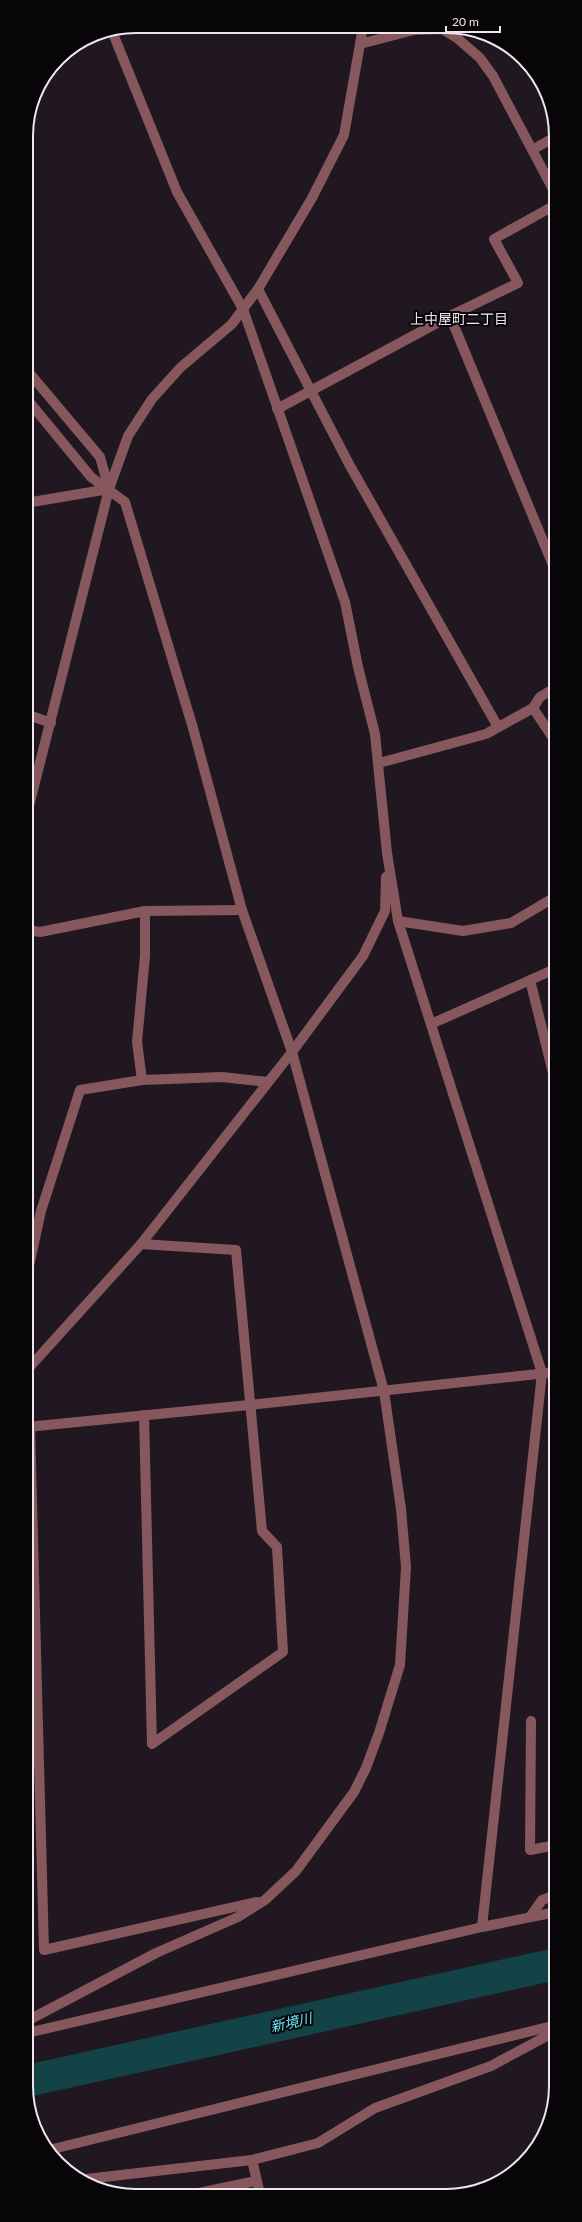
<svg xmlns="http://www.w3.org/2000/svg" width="582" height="2222" font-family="Lato,'Noto Sans JP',sans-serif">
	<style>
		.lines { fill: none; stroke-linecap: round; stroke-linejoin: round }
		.river { stroke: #144347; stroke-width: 32 }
		.minor { stroke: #87575e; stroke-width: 10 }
		.labels { text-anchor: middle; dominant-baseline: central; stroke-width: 4; stroke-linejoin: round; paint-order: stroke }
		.neighbourhood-label { font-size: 14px; fill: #ede6ec; stroke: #080508 }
		.water-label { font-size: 14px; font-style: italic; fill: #67e6f3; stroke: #080508 }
		.rim { fill: none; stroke: #ede6ec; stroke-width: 2 }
	</style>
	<rect width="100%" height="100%" fill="#201720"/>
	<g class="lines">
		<path class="river" d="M27,2081L556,1964"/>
		<g class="minor">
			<path d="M363,27L344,135L312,198L258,289L243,309L345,602L358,667L375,734L387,853L398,921L542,1373L482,1927"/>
			<path d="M360,44L414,30L442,29L457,38L480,58L493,76L555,193"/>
			<path d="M532,150L555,137"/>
			<path d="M555,205L494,239L518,283L450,316L555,570"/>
			<path d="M258,289L349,464L498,727"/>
			<path d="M26,369L100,457L109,489"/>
			<path d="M26,398L91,477L125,502L193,728L242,910L292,1052L384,1391L401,1509L406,1567L400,1665L379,1733L366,1768L354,1792L296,1871L265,1900L238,1917L156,1953L27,2021"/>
			<path d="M277,409L450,316"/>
			<path d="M26,503L109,489"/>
			<path d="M533,708L555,741"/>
			<path d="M26,714L51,723"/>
			<path d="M379,763L486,734L533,708L540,697L555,688"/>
			<path d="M26,818L109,489L128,436L152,399L181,367L232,324L243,309L177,192L112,31"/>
			<path d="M398,921L463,931L511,923L555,897"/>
			<path d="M27,930L40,932L145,911L242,910"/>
			<path d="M530,980L555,1081"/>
			<path d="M431,1024L555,969"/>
			<path d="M142,1080L222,1077L268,1082"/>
			<path d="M141,1244L236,1250L262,1531L277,1547L283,1652L152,1744L144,1415"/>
			<path d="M27,1275L41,1211L80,1090L142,1080L137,1042L145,956V911"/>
			<path d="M27,1370L141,1244L292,1052L363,956L385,911L386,877"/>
			<path d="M30,1426L44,1950L257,1902"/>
			<path d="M27,1427L249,1405L556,1372"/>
			<path d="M531,1721L530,1850L556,1845"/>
			<path d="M530,1917L542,1900L556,1895"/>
			<path d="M27,2033L482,1927L556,1912"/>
			<path d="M49,2150L556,2025"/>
			<path d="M252,2160L260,2194"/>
			<path d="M86,2179L252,2160L318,2143L375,2108L491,2066L556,2031"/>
			<path d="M194,2194L256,2181"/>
		</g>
	</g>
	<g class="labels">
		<g class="neighbourhood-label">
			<text x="459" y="318">上中屋町二丁目</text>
		</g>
		<g class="water-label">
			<text transform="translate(291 2022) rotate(-13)">新境川</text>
		</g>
	</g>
	<path d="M0 0H582V2222H0ZM136 33H446A103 103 0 0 1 549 136V2086A103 103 0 0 1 446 2189H136A103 103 0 0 1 33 2086V136A103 103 0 0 1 136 33Z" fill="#080508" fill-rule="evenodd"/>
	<path class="rim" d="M136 33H446A103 103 0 0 1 549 136V2086A103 103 0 0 1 446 2189H136A103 103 0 0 1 33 2086V136A103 103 0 0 1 136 33Z"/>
	<path d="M446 26v6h54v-6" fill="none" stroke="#ede6ec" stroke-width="2"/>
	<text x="452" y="26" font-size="12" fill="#ede6ec" stroke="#080508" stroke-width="3" paint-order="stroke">20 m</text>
</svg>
